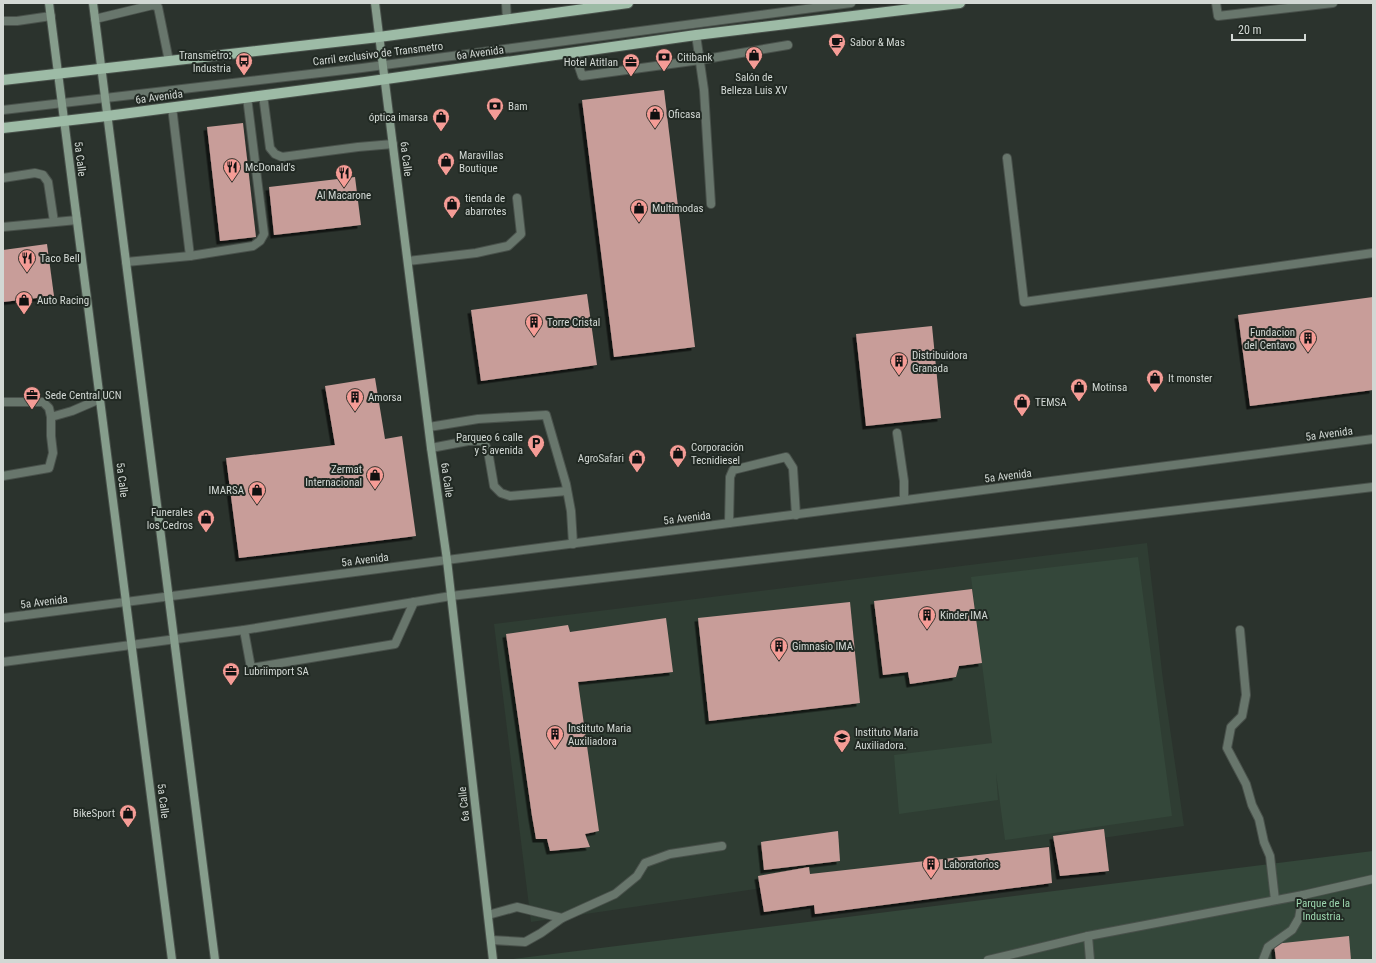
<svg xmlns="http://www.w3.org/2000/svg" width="1376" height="963" font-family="'Roboto Condensed',sans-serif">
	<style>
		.built { fill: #2f3d33 }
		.green { fill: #34473a }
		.building { fill: #c89d99; filter: url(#shadow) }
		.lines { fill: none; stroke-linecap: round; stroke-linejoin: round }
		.service-casing { stroke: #49514b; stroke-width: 10 }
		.minor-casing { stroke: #49514b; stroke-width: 10 }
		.tertiary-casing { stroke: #49514b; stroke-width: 10 }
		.secondary-casing { stroke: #49514b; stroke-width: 10 }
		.primary-casing { stroke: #49514b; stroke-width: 12 }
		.service { stroke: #68766c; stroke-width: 8 }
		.minor { stroke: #68766c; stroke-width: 8 }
		.tertiary { stroke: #68766c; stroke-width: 8 }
		.secondary { stroke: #869d8c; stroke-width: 8 }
		.primary { stroke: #9dbba6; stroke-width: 10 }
		.labels { text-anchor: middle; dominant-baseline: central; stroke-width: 4; stroke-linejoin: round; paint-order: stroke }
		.poi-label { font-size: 11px; fill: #d2d8d4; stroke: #212923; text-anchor: start }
		.street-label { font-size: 11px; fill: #d2d8d4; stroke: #212923 }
		.park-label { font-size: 11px; fill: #9cd6ae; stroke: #212923 }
	</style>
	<defs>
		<filter id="shadow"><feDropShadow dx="-3.5" dy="3.5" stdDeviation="0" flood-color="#0009"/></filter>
	</defs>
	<rect width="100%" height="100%" fill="#2b332d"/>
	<path class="built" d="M1147,543L1163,680L1184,826L531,922L494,624Z"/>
	<g class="green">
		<path d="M1138,557L1172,816L1005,840L996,773L998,800L899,814L894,755L992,743L971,577Z"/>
		<path d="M1373,851V960H513V959Z"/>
	</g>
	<g class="building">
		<path d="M664,90L695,347L614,357L582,100Z"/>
		<path d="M243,123L256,237L220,241L207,127Z"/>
		<path d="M355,177L361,225L274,235L269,187Z"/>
		<path d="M47,244L54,296L3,302V250Z"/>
		<path d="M587,294L597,365L481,381L471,310Z"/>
		<path d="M1373,297V390L1250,406L1238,315Z"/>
		<path d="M932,326L941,418L866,426L856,334Z"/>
		<path d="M375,378L385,439L402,436L416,536L239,558L226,458L335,445L325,386Z"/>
		<path d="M972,589L982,663L959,666L956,677L910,684L908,672L883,675L874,601Z"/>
		<path d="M850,602L860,703L709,721L698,618Z"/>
		<path d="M666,618L673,672L578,682L599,831L585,834L590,847L550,851L547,839H536L532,816L506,634L568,625L570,632Z"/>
		<path d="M1104,829L1109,871L1060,876L1053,836Z"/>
		<path d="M838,831L840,861L764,870L761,842Z"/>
		<path d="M1049,847L1052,883L815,914L814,905L764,912L758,876L809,867L810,874Z"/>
		<path d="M1349,936L1351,960H1276L1274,944Z"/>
	</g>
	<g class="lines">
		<g class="service-casing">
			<g id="service">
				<path d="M506,3L507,20"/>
				<path d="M1216,3L1218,16L1333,3"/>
				<path d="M95,19L153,5L158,7L169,61"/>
				<path d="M3,21H17L51,16"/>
				<path d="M696,35L704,90L711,204"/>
				<path d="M574,52L582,76L700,60L788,45"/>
				<path d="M263,95L270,148L275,154L282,157L358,147L393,144"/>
				<path d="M172,107L190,256"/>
				<path d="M3,110L362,68L851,3"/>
				<path d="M3,178L35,173L43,175L48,182L54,222"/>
				<path d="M3,227L77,220"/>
				<path d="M408,261L476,253L508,246L521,234L517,198"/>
				<path d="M126,262L190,256L253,246L260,241L264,234L247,97"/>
				<path d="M3,402H43L49,408L51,417"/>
				<path d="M429,427L478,419L546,415L566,484L571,511L573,544"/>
				<path d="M897,433L904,481V500"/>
				<path d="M431,448L468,441H483L488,451L494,486L501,493L510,496L567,491"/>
				<path d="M3,476L49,468L53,453L51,436V417L72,411L100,399"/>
				<path d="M729,523L730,477L733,470L786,457L793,468L796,515"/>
				<path d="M244,630L251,668L395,644L414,602"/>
				<path d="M1240,630L1246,695L1242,716L1231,727L1227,748L1246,784L1252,805L1259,819L1264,842L1270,856L1275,900"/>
				<path d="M488,915L517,907L562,918L615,894L637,876L645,863L670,854L722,846"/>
				<path d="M1088,936L1090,960"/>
				<path d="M491,940L525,942L541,933L562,918"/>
				<path d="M988,960L1088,936L1303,895L1373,879"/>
				<path d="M1263,960L1268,947L1292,930L1299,918L1303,895"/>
			</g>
		</g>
		<g class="minor-casing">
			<path id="minor" d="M1007,158L1024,302L1373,253"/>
		</g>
		<g class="tertiary-casing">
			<g id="tertiary">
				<path d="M3,618L1373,439"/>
				<path d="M3,662L244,630L451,596L1373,487"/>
			</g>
		</g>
		<g class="secondary-casing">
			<g id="secondary">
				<path d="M49,3L172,960"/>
				<path d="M93,3L215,960"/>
				<path d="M375,3L431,448L447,560L493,960"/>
			</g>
		</g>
		<g class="primary-casing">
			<g id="primary">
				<path d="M3,80L379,37L628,3"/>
				<path d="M3,128L107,116L365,82L696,35L960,3"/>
			</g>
		</g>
		<use href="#service" class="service"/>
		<use href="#minor" class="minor"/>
		<use href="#tertiary" class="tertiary"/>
		<use href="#secondary" class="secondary"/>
		<use href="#primary" class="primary"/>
	</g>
	<defs>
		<g id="cafe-pin" transform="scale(0.9)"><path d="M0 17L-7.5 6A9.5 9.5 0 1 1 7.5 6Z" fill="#f59c96" stroke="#212923"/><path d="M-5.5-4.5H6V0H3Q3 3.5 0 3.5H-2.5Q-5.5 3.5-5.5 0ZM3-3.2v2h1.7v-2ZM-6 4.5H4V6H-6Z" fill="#111"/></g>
		<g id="shop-pin" transform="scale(0.9)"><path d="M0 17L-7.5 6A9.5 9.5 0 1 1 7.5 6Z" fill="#f59c96" stroke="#212923"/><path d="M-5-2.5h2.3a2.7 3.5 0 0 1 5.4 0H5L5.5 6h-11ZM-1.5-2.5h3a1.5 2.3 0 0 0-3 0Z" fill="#111"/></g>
		<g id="bank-pin" transform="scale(0.9)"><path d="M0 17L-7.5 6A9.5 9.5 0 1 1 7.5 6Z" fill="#f59c96" stroke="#212923"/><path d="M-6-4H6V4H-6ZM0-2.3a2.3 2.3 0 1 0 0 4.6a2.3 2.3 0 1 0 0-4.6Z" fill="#111"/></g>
		<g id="bus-pin" transform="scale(0.9)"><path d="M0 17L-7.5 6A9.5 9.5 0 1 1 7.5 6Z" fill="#f59c96" stroke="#212923"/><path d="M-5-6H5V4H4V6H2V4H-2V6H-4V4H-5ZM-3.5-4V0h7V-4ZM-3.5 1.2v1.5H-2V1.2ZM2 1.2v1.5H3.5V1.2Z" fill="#111"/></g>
		<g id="office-pin" transform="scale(0.9)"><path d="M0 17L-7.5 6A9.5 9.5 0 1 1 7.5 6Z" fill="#f59c96" stroke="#212923"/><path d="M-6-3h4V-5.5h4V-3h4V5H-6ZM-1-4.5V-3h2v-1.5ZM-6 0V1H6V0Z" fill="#111"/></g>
		<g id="restaurant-pin" transform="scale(0.9)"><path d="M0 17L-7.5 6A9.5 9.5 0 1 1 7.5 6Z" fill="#f59c96" stroke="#212923"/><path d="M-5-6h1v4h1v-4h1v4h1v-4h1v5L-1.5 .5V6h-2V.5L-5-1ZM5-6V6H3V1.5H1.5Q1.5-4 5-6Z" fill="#111"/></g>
		<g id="building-pin" transform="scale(0.9)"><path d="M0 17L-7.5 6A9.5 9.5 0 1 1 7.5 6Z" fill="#f59c96" stroke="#212923"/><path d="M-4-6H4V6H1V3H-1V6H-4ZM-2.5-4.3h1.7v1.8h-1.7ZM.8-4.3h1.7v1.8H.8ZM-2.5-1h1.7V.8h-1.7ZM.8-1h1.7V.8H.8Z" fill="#111"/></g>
		<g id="parking-pin" transform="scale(0.9)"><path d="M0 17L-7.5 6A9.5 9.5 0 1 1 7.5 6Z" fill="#f59c96" stroke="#212923"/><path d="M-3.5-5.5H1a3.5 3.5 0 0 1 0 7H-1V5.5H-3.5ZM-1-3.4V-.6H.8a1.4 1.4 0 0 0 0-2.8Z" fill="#111"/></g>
		<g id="school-pin" transform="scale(0.9)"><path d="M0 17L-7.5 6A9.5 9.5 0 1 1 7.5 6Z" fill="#f59c96" stroke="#212923"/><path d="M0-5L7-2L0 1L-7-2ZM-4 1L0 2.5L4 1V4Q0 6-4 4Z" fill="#111"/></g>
	</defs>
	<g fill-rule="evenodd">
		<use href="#cafe-pin" x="837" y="42"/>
		<use href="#shop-pin" x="754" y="55"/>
		<use href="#bank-pin" x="664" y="57"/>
		<use href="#bus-pin" x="244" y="61"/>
		<use href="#office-pin" x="631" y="62"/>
		<use href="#bank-pin" x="495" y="106"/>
		<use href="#shop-pin" x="655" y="114"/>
		<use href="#shop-pin" x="441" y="117"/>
		<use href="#shop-pin" x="446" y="161"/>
		<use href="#restaurant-pin" x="232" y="167"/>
		<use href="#restaurant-pin" x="344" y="173"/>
		<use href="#shop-pin" x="452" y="204"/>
		<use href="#shop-pin" x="639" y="208"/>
		<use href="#restaurant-pin" x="27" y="258"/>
		<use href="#shop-pin" x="24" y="300"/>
		<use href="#building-pin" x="534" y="322"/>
		<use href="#building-pin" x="1308" y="338"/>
		<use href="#building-pin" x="899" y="361"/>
		<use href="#shop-pin" x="1155" y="378"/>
		<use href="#shop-pin" x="1079" y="387"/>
		<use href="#office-pin" x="32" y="395"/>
		<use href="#building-pin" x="355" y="397"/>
		<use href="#shop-pin" x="1022" y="402"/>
		<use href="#parking-pin" x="536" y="443"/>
		<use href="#shop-pin" x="678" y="453"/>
		<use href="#shop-pin" x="637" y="458"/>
		<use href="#shop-pin" x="375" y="475"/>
		<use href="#shop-pin" x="257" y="490"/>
		<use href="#shop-pin" x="206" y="518"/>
		<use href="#building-pin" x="927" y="615"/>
		<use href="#building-pin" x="779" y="646"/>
		<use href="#office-pin" x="231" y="671"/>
		<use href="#building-pin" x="555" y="734"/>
		<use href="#school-pin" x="842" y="738"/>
		<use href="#shop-pin" x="128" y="813"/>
		<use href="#building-pin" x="931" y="864"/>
	</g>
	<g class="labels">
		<g class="poi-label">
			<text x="850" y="42">Sabor &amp; Mas</text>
			<text x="231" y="55" text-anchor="end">Transmetro:<tspan x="231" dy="13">Industria</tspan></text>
			<text x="677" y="57">Citibank</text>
			<text x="618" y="62" text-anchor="end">Hotel Atitlan</text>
			<text x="754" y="77" text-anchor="middle">Salón de<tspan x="754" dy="13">Belleza Luis XV</tspan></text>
			<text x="508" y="106">Bam</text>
			<text x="668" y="114">Oficasa</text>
			<text x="428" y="117" text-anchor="end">óptica imarsa</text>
			<text x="459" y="155">Maravillas<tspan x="459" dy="13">Boutique</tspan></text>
			<text x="245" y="167">McDonald's</text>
			<text x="344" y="195" text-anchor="middle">Al Macarone</text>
			<text x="465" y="198">tienda de<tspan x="465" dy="13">abarrotes</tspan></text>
			<text x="652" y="208">Multimodas</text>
			<text x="40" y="258">Taco Bell</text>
			<text x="37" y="300">Auto Racing</text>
			<text x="547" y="322">Torre Cristal</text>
			<text x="1295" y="332" text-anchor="end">Fundacion<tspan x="1295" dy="13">del Centavo</tspan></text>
			<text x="912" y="355">Distribuidora<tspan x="912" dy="13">Granada</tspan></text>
			<text x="1168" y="378">It monster</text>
			<text x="1092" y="387">Motinsa</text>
			<text x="45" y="395">Sede Central UCN</text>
			<text x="368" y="397">Amorsa</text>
			<text x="1035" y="402">TEMSA</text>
			<text x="523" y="437" text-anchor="end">Parqueo 6 calle<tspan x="523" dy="13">y 5 avenida</tspan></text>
			<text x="691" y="447">Corporación<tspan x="691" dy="13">Tecnidiesel</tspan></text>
			<text x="624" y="458" text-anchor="end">AgroSafari</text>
			<text x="362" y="469" text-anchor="end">Zermat<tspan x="362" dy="13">Internacional</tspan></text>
			<text x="244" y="490" text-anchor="end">IMARSA</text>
			<text x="193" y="512" text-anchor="end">Funerales<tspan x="193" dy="13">los Cedros</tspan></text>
			<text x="940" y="615">Kinder IMA</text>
			<text x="792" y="646">Gimnasio IMA</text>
			<text x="244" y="671">Lubriimport SA</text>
			<text x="568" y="728">Instituto Maria<tspan x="568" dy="13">Auxiliadora</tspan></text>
			<text x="855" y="732">Instituto Maria<tspan x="855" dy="13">Auxiliadora.</tspan></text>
			<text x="115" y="813" text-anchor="end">BikeSport</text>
			<text x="944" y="864">Laboratorios</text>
		</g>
		<g class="street-label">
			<text transform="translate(480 53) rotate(-8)">6a Avenida</text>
			<text transform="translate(378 54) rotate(-7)">Carril exclusivo de Transmetro</text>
			<text transform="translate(159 97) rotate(-8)">6a Avenida</text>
			<text transform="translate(80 159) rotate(83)">5a Calle</text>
			<text transform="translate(406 159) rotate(83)">6a Calle</text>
			<text transform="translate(1329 434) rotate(-8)">5a Avenida</text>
			<text transform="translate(1008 476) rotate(-7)">5a Avenida</text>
			<text transform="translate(122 480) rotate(83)">5a Calle</text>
			<text transform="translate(447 480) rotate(82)">6a Calle</text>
			<text transform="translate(687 518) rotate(-7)">5a Avenida</text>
			<text transform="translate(365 560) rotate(-7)">5a Avenida</text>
			<text transform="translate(44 602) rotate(-7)">5a Avenida</text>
			<text transform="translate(163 801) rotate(83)">5a Calle</text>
			<text transform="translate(464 804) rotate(-96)">6a Calle</text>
		</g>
		<g class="park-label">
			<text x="1323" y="903">Parque de la<tspan x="1323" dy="13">Industria.</tspan></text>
		</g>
	</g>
	<rect width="1376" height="963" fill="none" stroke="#d2d8d4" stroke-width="8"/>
	<path d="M1232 34v6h73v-6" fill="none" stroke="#d2d8d4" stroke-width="2"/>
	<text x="1238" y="34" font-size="12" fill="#d2d8d4" stroke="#212923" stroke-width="3" paint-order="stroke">20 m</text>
</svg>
